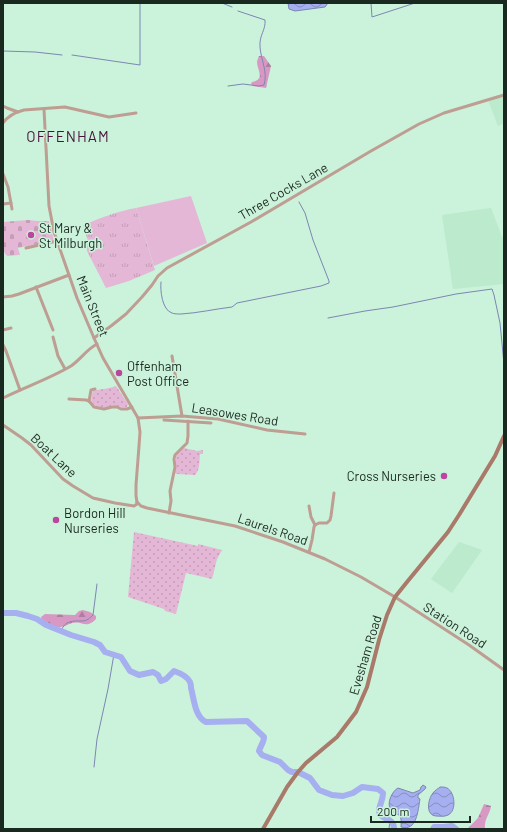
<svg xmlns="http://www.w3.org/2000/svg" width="507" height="832" font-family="Barlow,sans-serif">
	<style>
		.built { fill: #bbeacd }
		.grass { fill: url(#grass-dots) }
		.forest { fill: url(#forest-firs) }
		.cemetery { fill: url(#cemetery-stones) }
		.park { fill: url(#park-tufts) }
		.pitch { fill: #e5b7d6 }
		.water { fill: url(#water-waves); stroke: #7c87b2 }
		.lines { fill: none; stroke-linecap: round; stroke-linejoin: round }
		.stream { stroke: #7c87b2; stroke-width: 1 }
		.river { stroke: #a6aff0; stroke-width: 6 }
		.minor { stroke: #be9d93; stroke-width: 3 }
		.secondary { stroke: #a9796a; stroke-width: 4 }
		.poi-dot { fill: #ba469f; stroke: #cbf2da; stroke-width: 1.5 }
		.labels { text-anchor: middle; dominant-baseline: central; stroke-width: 3; stroke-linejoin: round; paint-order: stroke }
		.street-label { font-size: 13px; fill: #1a2920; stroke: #cbf2da }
		.poi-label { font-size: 13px; fill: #1a2920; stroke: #cbf2da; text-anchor: start }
		.quarter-label { font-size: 15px; letter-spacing: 1px; fill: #49123d; stroke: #cbf2da }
	</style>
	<defs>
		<pattern id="grass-dots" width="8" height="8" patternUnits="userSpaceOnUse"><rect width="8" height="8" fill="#e5b7d6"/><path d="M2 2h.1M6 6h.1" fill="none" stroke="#c49db7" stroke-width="1.8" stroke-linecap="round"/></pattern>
		<pattern id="forest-firs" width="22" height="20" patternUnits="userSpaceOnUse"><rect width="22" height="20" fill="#d799c4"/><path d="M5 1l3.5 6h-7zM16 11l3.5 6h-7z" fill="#ae7d9f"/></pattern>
		<pattern id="cemetery-stones" width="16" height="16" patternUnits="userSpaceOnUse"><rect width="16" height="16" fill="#e5b7d6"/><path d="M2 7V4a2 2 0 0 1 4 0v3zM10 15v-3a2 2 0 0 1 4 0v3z" fill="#c49db7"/></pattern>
		<pattern id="park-tufts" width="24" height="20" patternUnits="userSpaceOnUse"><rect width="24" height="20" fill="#e5b7d6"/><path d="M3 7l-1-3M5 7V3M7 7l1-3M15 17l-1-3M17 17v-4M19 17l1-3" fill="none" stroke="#c49db7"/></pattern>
		<pattern id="water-waves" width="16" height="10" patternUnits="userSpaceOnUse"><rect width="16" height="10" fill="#a6aff0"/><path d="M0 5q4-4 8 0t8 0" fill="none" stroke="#868ec2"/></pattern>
	</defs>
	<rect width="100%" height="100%" fill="#cbf2da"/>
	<g class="built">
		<path d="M504,95V123L498,126L488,100Z"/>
		<path d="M491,208L502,237L504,236V284L453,289L442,215Z"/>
		<path d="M459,542L482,550L452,593L431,579Z"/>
	</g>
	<g class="grass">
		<path d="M116,386L128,404L127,407C121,408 120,406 114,406C111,405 112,406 108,407C105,408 105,407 101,407C90,405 90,401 93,391C100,389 109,389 116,386Z"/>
		<path d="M184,448L197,451L203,450V454H200V455C199,462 200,470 195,475L177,474L175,473L176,457L177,455Z"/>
		<path d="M134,532L198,546V544L222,550L217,559L212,579L186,573L176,614L165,611L164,609L128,597Z"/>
	</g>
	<g class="forest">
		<path d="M259,56H264L271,66L266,88L253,86L251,84L252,82C266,79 257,70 257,62C257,61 258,58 259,56Z"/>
		<path d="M83,610L90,612L96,616V619C85,630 83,620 72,623C68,624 65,627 60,627C53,628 43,624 41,617L45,614L75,615L79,611Z"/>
		<path d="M484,804L491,806C490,815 484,818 485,829H467L478,818Z"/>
	</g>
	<path class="cemetery" d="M28,220L38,221H49L54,241L18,248L20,255H19L8,256L6,255L3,250V222Z"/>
	<path class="park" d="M136,208L155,270L129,281L106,288L87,251L86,242L88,241L83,225C101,218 118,211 136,208Z"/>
	<path class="pitch" d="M191,196L207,243L154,266L136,208Z"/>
	<g class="water">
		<path d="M288,3H328L325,7L295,11L289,9Z"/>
		<path d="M423,785L426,787L425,789L418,795V798L420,799C418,810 417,832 401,827C401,824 402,818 399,815C396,813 393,813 391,810C386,804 392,791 398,788L413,793L420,790L421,787Z"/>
		<path d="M440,787C443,787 445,787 447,788C455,792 457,811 448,815C444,817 440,816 436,816C425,815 428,799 433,793C435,790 438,789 440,787Z"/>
	</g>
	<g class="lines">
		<g class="stream">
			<path d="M222,3L232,7"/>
			<path d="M371,3L372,17L415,3"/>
			<path d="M3,51L35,52L62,55"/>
			<path d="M72,55L140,65V3"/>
			<path d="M228,86L243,84L259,86L264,85C268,72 261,60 260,47C259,35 266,30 265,20L238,11"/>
			<path d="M161,282C160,290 162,310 172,313C174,314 178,314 181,314C198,313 215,309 232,307L237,303L321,286L329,283V281L313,240L305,213L299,202"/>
			<path d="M328,318L365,311L393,307L456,294L492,289L494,295L500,323L504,364"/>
			<path d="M61,631C65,620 73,621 82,621C87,621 90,618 93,615L97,584"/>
			<path d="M94,767L97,739L108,689L114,654"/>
			<path d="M389,829L390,820"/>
		</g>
		<g class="river">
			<path d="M3,613H16L28,616L37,619L46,625L71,635L94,642L100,645L105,652L121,657L130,671L139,675L153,672L158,675L161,681L166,679L174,671C180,673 187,676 190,682C191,684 191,686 191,688C194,699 195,717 206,722L247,721L264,737C264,742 261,745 259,751L262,755L280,762L288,770L292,772H298L310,778L319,790L332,795L343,796L353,793L362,787L378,789L383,793C383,799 380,804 379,810C379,821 394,816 394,829"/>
			<path d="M433,829L434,827H443L452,826L456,829"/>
		</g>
		<g class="minor">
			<path d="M3,106L7,108L18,112"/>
			<path d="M44,109L49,206L54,232L77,298L94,338L103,358L138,418L140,432L139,446L136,485V496L137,502"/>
			<path d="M3,123C8,116 16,112 24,110L65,107L109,117L136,113"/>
			<path d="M3,174L8,187L12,209"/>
			<path d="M3,204L11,203"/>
			<path d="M26,248L57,241"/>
			<path d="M36,287L53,330"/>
			<path d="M3,297L12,296L19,294L69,275"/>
			<path d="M3,330L11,328"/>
			<path d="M53,337L58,356L65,369"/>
			<path d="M94,338L111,326L126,314L142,297L152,285L158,276L167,268L251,222L371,151L419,124L444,113L504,95"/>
			<path d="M3,345L6,351L20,390"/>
			<path d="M172,356L182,416"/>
			<path d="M3,398C25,387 49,379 71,366C81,359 86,350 97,344"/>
			<path d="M69,399L86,400L89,401"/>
			<path d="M89,401L94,407L104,409L112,407H117L121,409H127L132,407"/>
			<path d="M89,401L91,390L95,389"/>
			<path d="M138,418L182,416L218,419L267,430L305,434"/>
			<path d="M164,420L211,423"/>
			<path d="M3,425L22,438L31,445L63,479L73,486L93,498L115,503L134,506L137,504V502"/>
			<path d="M137,502L141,506L147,508L235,526L283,542L325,559L361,577L395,597L469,645L504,670"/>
			<path d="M309,506L311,517L315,525"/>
			<path d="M169,513L171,501L170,491L175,467L174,459L175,455L187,443L188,436V421"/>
			<path d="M309,552L312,540L314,527L315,525L319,523H327L330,520L331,516L334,493"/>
		</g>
		<path class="secondary" d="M263,829L287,787L298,772L306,763L337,737L356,712L367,687L379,640L387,615L395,597L407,582L448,532L459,515L495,456L504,436"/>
	</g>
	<g class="poi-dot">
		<circle cx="31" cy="235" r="4"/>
		<circle cx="119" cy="373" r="4"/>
		<circle cx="444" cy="476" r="4"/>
		<circle cx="56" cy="520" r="4"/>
	</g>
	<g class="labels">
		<g class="street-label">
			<text transform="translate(283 191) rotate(-30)">Three Cocks Lane</text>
			<text transform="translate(93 306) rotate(68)">Main Street</text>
			<text transform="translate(235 414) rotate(9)">Leasowes Road</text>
			<text transform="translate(54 455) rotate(43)">Boat Lane</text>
			<text transform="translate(273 529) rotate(19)">Laurels Road</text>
			<text transform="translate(455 625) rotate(33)">Station Road</text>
			<text transform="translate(365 655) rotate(-73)">Evesham Road</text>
		</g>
		<g class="poi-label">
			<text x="39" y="228">St Mary &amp;<tspan x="39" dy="15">St Milburgh</tspan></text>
			<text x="127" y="366">Offenham<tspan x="127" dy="15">Post Office</tspan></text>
			<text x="436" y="476" text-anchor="end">Cross Nurseries</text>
			<text x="64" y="513">Bordon Hill<tspan x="64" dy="15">Nurseries</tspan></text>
		</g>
		<g class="quarter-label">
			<text x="68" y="136">OFFENHAM</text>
		</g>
	</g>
	<rect width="507" height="832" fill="none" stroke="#1a2920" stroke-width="8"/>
	<path d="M371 816v6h99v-6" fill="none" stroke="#1a2920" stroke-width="2"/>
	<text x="377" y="816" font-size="12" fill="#1a2920" stroke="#cbf2da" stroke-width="3" paint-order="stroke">200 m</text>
</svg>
